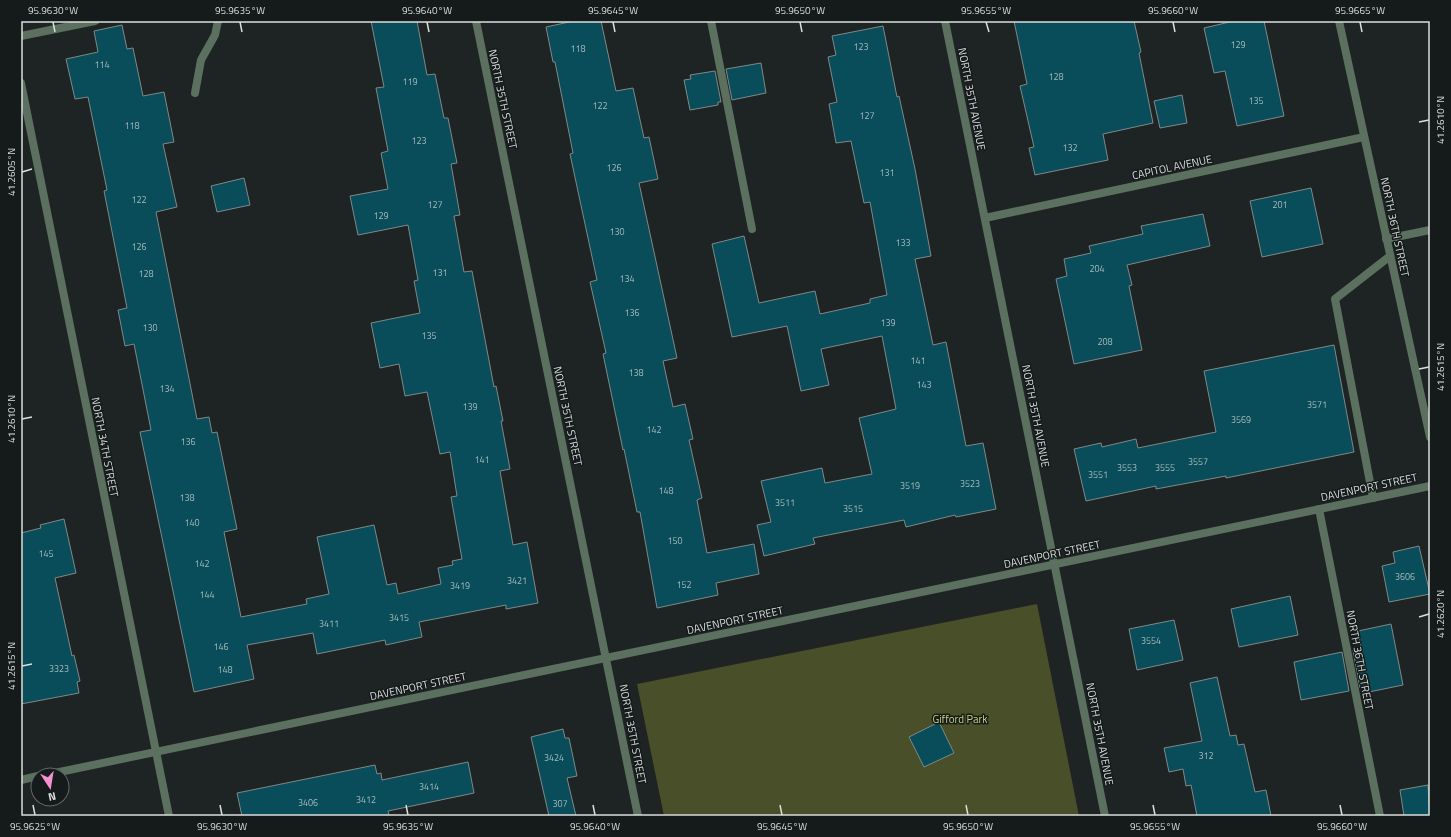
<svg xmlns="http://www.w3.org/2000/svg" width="1451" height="837" font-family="'Titillium Web',sans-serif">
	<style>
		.green { fill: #494f28 }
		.building { fill: #084d59; stroke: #808889 }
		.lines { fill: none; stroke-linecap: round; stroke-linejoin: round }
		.service { stroke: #5c705f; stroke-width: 8 }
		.minor { stroke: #5c705f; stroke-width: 8 }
		.ticks { fill: none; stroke: #dadedd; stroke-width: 1.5 }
		.labels { text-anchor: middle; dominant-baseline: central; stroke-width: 3; stroke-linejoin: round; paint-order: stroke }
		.number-label { font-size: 9px; fill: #a6babc }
		.street-label { font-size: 11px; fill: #dadedd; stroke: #151b1a }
		.park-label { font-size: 11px; fill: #c5d37d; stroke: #151b1a }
		.neatline { fill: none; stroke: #dadedd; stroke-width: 1.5 }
		.ticks-label { font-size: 10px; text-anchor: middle; fill: #dadedd }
	</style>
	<rect width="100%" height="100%" fill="#1e2423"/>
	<path class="green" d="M1037,604L1079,816H664L637,684Z"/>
	<g class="building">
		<path d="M371,21H417L427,75L435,74L444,118H448L457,163L451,164L460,215L454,216L464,272L472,271L494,387L496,386L503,421H501L510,469L500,471L513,545L527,542L538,603L506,609V605L419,622L422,637L386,645L385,640L317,654L313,633L247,645L254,679L194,692L140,432L151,430L134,344L125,346L118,310L127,308L104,191L107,190L88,97L75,99L66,59L98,52L94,31L122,25L127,49L133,48L143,96L164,92L174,142L163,144L177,207L156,212L197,419L209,417L212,433L217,432L237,529L224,532L241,617L307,604L306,599L329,594L317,537L374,525L387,585L396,583L398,594L441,584L438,568L453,565L452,561L462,559L451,497L457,496L450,452L440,454L427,392L405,396L399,364L380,368L371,323L420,313L414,281L418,280L408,225L358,235L350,196L388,189L381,153L388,151L376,88L384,87Z"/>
		<path d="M574,21H601L616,91L633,88L644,138L649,137L658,179L639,183L677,358L663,361L673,407L685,404L693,439L689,440L702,498L697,500L707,553L754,544L759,574L716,583L718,595L657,608L640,512H637L624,449L623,450L603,354L606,353L590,282L597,280L570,154L573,153L555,62H553L546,27Z"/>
		<path d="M1014,21H1134L1141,52L1139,53L1153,123L1103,134L1108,160L1035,175L1029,148L1034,147L1020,86L1027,84Z"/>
		<path d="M1234,21H1264L1284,116L1237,126L1225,71L1214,73L1204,28Z"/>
		<path d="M883,26L897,97L899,96L915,169L931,256L915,259L933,345L946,342L966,446L983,443L996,509L956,517L955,515L906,527L904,520L813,538L815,544L764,556L757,525L771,522L761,481L822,468L825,483L872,474L859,418L896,409L882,336L821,349L829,385L801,391L787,326L732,337L712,244L744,236L759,303L815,291L820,314L870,303V299L887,295L870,202L864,203L851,141L836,143L829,104L837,102L828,57L836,55L832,36Z"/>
		<path d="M761,63L766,93L732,100L726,69Z"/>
		<path d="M715,71L721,102H718V105L690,110L684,80L691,79L690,75Z"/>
		<path d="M1182,95L1187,123L1160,128L1154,101Z"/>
		<path d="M244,178L250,205L217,212L211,186Z"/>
		<path d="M1311,188L1323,244L1262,257L1250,201Z"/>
		<path d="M1203,214L1210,246L1127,265L1132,285L1129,286L1142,350L1074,364L1056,279L1067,276L1064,259L1091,253L1089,246L1143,234L1141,226Z"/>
		<path d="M1334,345L1354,452L1226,478V476L1156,489V486L1086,501L1074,449L1101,443L1102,447L1136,439L1138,448L1216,432L1204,371Z"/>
		<path d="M64,519L76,573L55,578L72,656L74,655L80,681L77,682L79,693L21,704V533L41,528L40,525Z"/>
		<path d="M1419,546L1430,594L1389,602L1382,566L1395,563L1393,552Z"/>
		<path d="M1290,596L1298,635L1239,647L1231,609Z"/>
		<path d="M1174,620L1183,660L1137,670L1129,629Z"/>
		<path d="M1391,624L1403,685L1369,692L1368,687L1360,688L1353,650L1361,648L1358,631Z"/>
		<path d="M1342,652L1349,691L1301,700L1294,662Z"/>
		<path d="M1217,677L1230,736L1236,735L1238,745L1244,744L1255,792L1266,790L1271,816H1197L1191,785L1186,786L1183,769L1169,772L1164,748L1202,741L1190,683Z"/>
		<path d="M939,722L954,753L924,767L909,737Z"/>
		<path d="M563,729L565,738H569L577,776L567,778L576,816H549L531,737Z"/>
		<path d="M468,762L474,793L388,811L389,816H242L237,793L375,765L377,774L381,773L382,780Z"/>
		<path d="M1428,785L1430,816H1404L1400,790Z"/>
	</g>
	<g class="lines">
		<g class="service">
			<path d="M711,21L752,229"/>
			<path d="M21,36L95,21"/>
			<path d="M195,93L201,60L215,35L218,21"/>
			<path d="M1373,498L1335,299L1390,256"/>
		</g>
		<g class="minor">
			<path d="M476,21L638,816"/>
			<path d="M945,21L1105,816"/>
			<path d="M1339,21L1430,437"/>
			<path d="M21,83L169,816"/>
			<path d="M985,218L1364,137"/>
			<path d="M1386,239L1430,230"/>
			<path d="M1319,509L1380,816"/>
			<path d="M45,775L1430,486"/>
			<path d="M21,780L38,776"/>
		</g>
	</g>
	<path class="ticks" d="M53,22L55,32M240,22L242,32M427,22L429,32M613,22L615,32M800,22L802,32M986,22L989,32M1173,22L1175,32M1360,22L1362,32M1419,122L1429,120M22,172L32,169M1419,369L1429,367M22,419L32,417M1419,617L1429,614M22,666L32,664M33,805L35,815M220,805L222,815M406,805L408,815M593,805L595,815M780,805L782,815M966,805L968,815M1153,805L1155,815M1340,805L1342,815"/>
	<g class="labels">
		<g class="number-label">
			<text x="1238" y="44">129</text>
			<text x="861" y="46">123</text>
			<text x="578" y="48">118</text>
			<text x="102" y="64">114</text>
			<text x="1056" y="76">128</text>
			<text x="410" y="81">119</text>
			<text x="1256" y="100">135</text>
			<text x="600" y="105">122</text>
			<text x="867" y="115">127</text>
			<text x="132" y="125">118</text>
			<text x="419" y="140">123</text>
			<text x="1070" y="147">132</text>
			<text x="614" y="167">126</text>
			<text x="887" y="172">131</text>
			<text x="139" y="199">122</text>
			<text x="435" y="204">127</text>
			<text x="1280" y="204">201</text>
			<text x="381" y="215">129</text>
			<text x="617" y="231">130</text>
			<text x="903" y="242">133</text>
			<text x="139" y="246">126</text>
			<text x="1097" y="268">204</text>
			<text x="440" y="272">131</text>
			<text x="146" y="273">128</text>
			<text x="627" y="278">134</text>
			<text x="632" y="312">136</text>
			<text x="888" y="322">139</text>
			<text x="150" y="327">130</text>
			<text x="429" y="335">135</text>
			<text x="1105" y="341">208</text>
			<text x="918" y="360">141</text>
			<text x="636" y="372">138</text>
			<text x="924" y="384">143</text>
			<text x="167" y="388">134</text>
			<text x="1317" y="404">3571</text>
			<text x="470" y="406">139</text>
			<text x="1241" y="419">3569</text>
			<text x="654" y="429">142</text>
			<text x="188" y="441">136</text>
			<text x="482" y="459">141</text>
			<text x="1198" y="461">3557</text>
			<text x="1127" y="467">3553</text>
			<text x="1165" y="467">3555</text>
			<text x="1098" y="474">3551</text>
			<text x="970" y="483">3523</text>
			<text x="910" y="485">3519</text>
			<text x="666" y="490">148</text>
			<text x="187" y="497">138</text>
			<text x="785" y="502">3511</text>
			<text x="853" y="508">3515</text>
			<text x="192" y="522">140</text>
			<text x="675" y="540">150</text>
			<text x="46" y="553">145</text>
			<text x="202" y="563">142</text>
			<text x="1405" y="576">3606</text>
			<text x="517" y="580">3421</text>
			<text x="684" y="584">152</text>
			<text x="460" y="585">3419</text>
			<text x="207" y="594">144</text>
			<text x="399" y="617">3415</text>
			<text x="329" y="623">3411</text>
			<text x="1151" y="640">3554</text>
			<text x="221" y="646">146</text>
			<text x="59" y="668">3323</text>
			<text x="225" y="669">148</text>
			<text x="1206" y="755">312</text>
			<text x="554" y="757">3424</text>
			<text x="429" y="786">3414</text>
			<text x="366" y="799">3412</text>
			<text x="308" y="802">3406</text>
			<text x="560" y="803">307</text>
		</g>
		<g class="street-label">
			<text transform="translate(503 99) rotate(78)">NORTH 35TH STREET</text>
			<text transform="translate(972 99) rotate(79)">NORTH 35TH AVENUE</text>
			<text transform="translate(1172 167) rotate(-12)">CAPITOL AVENUE</text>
			<text transform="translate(1395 227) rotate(78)">NORTH 36TH STREET</text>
			<text transform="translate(568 416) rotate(78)">NORTH 35TH STREET</text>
			<text transform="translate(1036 416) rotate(79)">NORTH 35TH AVENUE</text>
			<text transform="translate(105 447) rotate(79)">NORTH 34TH STREET</text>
			<text transform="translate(1369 487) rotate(-12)">DAVENPORT STREET</text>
			<text transform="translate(1052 554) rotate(-12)">DAVENPORT STREET</text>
			<text transform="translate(735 620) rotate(-12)">DAVENPORT STREET</text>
			<text transform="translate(1360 660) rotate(79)">NORTH 36TH STREET</text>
			<text transform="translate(418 686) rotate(-12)">DAVENPORT STREET</text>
			<text transform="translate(633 734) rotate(79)">NORTH 35TH STREET</text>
			<text transform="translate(1100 734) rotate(79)">NORTH 35TH AVENUE</text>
		</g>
		<g class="park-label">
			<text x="960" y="719">Gifford Park</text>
		</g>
	</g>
	<rect width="1451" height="837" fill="none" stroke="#151b1a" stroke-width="44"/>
	<g transform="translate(50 787) rotate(168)"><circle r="19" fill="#151b1a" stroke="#646968"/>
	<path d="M0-3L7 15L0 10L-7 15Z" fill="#f590d1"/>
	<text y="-6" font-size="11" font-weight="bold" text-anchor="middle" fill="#dadedd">N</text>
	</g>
	<rect x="22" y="22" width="1407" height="793" class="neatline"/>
	<g class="ticks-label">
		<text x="53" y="14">95.9630°W</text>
		<text x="240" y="14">95.9635°W</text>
		<text x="427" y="14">95.9640°W</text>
		<text x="613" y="14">95.9645°W</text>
		<text x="800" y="14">95.9650°W</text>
		<text x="986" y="14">95.9655°W</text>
		<text x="1173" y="14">95.9660°W</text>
		<text x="1360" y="14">95.9665°W</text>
		<text transform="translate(1440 120) rotate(-90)" y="4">41.2610°N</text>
		<text transform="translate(11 172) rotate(-90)" y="4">41.2605°N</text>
		<text transform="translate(1440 367) rotate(-90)" y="4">41.2615°N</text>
		<text transform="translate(11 419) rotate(-90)" y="4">41.2610°N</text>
		<text transform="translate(1440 614) rotate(-90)" y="4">41.2620°N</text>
		<text transform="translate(11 666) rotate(-90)" y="4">41.2615°N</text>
		<text x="35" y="830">95.9625°W</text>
		<text x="222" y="830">95.9630°W</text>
		<text x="408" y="830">95.9635°W</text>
		<text x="595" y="830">95.9640°W</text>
		<text x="782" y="830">95.9645°W</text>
		<text x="968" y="830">95.9650°W</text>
		<text x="1155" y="830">95.9655°W</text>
		<text x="1342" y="830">95.9660°W</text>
	</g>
</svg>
